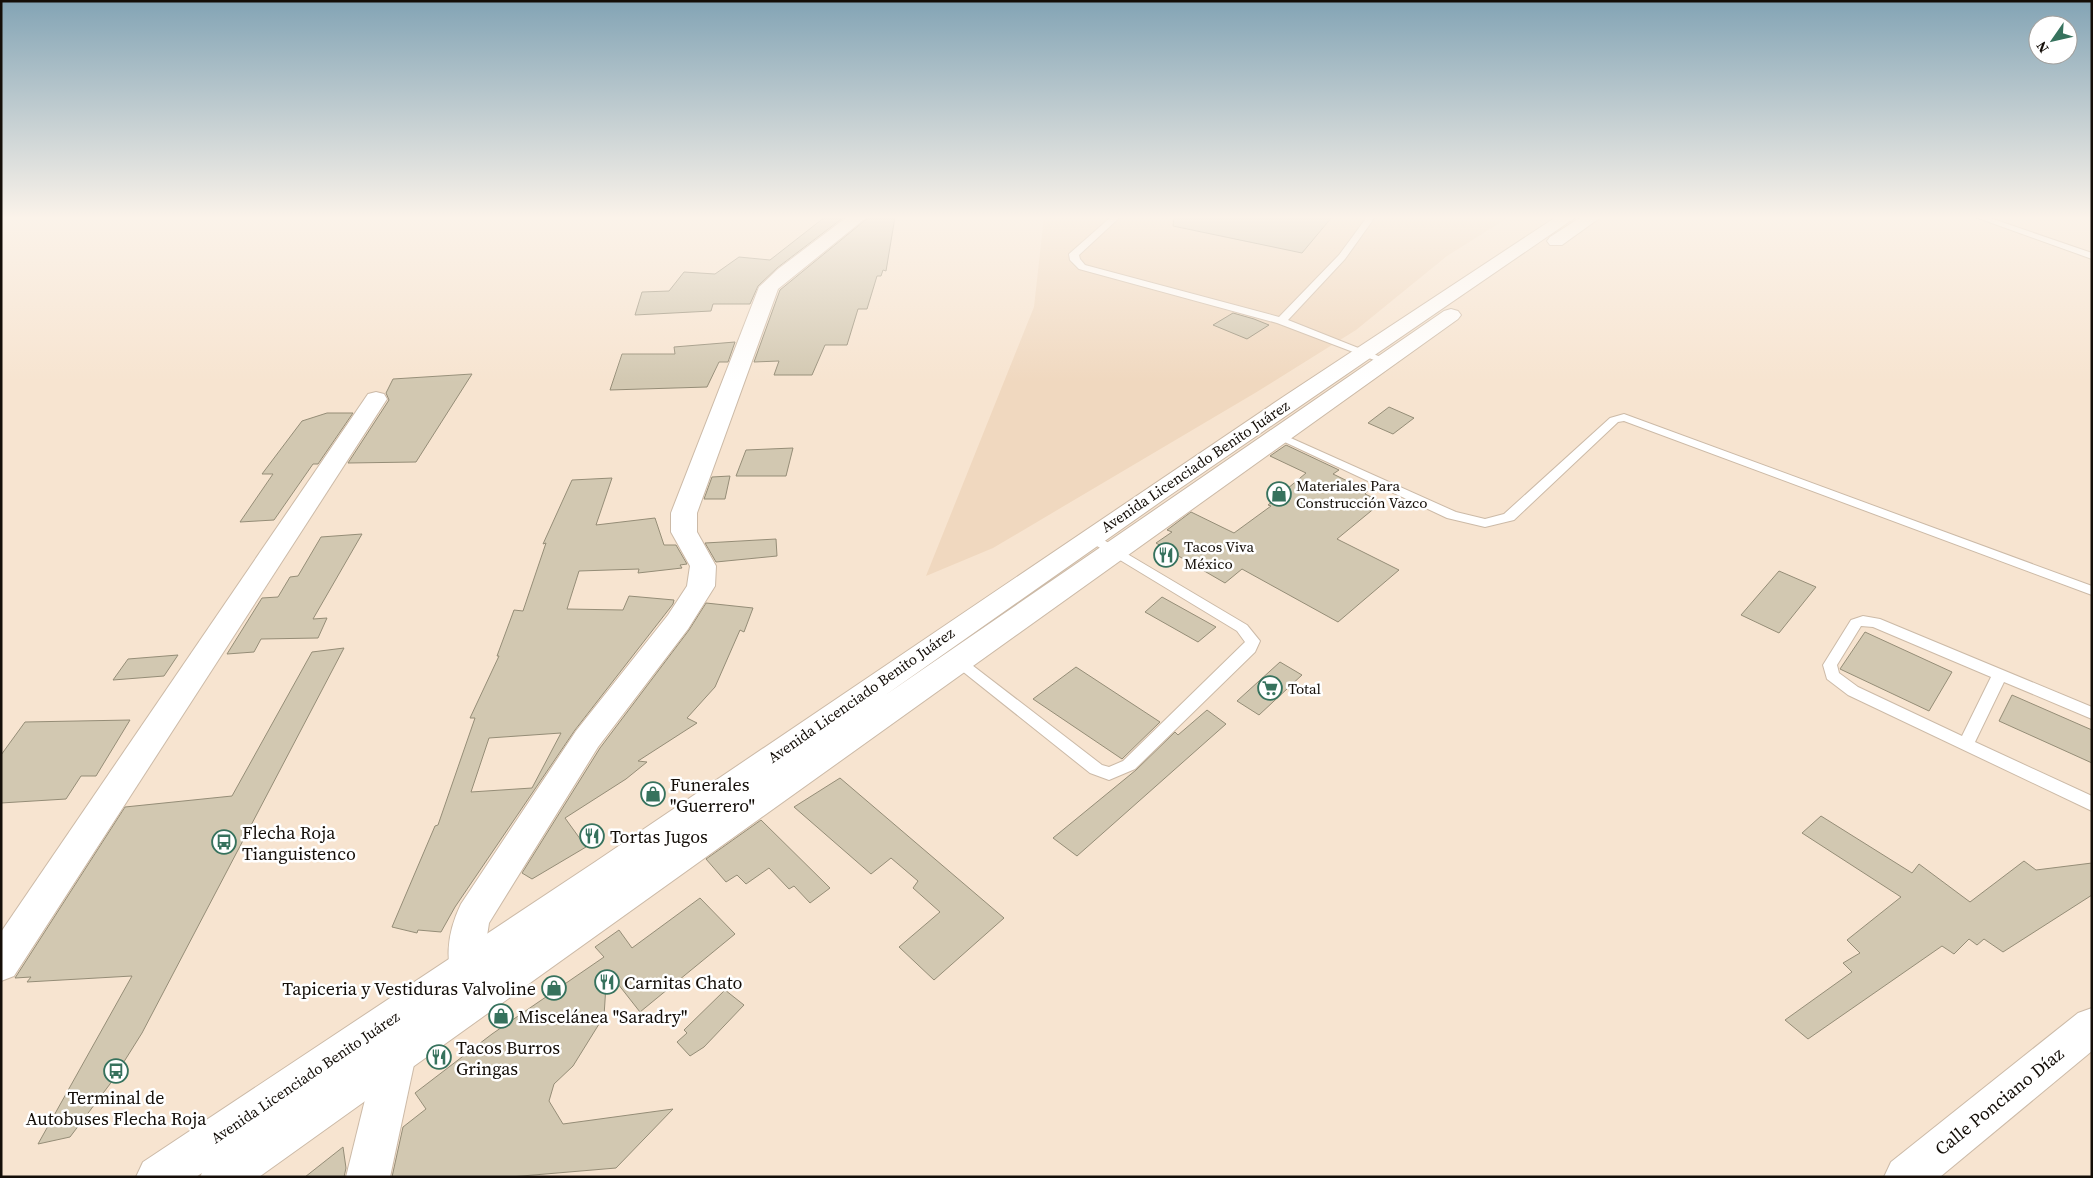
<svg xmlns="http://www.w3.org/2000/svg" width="2093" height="1178" font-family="'Source Serif 4',serif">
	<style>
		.built { fill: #f0d8bf }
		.building { fill: #d2c8b1; stroke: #958d77; fill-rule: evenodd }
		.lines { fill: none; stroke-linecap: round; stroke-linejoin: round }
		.lane-casing { stroke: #ccbaa7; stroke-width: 2 }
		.street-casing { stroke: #ccbaa7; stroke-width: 2 }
		.secondary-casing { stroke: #ccbaa7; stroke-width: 2 }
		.lane { fill: #fff; fill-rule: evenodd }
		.street { fill: #fff; fill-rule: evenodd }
		.secondary { fill: #fff; fill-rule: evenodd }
		.labels { text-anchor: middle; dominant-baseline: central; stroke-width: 5; stroke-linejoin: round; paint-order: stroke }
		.street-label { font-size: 15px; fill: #140e08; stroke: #fff }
		.poi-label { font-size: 15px; fill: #140e08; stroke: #fff; text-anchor: start }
		.near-poi-label { font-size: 18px; fill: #140e08; stroke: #fff; text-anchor: start }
		.near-street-label { font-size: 18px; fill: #140e08; stroke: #fff }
	</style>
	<rect width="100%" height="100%" fill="#f7e4d0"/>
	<path class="built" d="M1044,217H1509L1447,256L1356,330L1255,393L993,548L926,576L1034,307Z"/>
	<g class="building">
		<path d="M825,217H844L777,268L758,286L750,304H713L711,311L635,315L642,292L669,291L684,272L715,274L739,257L770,260Z"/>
		<path d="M869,217H895L886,271L883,270L881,276H877L867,309H858L847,345H825L812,375H774L779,361L754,362L780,290Z"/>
		<path d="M1174,217H1332L1302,253L1173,226Z"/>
		<path d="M1233,313L1254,319L1269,325L1247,339L1213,325Z"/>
		<path d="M735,342L728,362H719L707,387L610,390L622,354H675L674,347Z"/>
		<path d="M472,374L416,462L348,463L389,400L386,393L393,379Z"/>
		<path d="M1389,407L1414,418L1393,434L1368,423Z"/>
		<path d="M327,413H353L318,464H313L274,520L240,522L273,474H262L302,421Z"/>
		<path d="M1286,445L1339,470L1333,474L1368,491L1365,494L1382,502L1337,539L1399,570L1338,622L1242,569L1225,583L1156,543L1172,532L1167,530L1191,512L1234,533L1271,506L1268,505L1306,473L1270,456Z"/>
		<path d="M793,448L786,476H736L746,450Z"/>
		<path d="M730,476L725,499H704L712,477Z"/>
		<path d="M612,478L596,525L655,518L664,545H676L687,564L680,565L682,568L638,573L639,569L579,571L567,609L623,610L629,596L674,600L673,604L575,730L455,907L441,932L418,930L417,933L392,927L435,826L438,825L475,718H470L499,656H497L514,610L523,611L546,543L543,544L572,480ZM561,733L532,788L471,792L489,738Z"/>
		<path d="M362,534L313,619L327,618L318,638L261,639L254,652L227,654L262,598L278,597L290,577L298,576L321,537Z"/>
		<path d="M776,539L777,556L716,562L705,543Z"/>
		<path d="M1779,571L1816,587L1779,633L1741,615Z"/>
		<path d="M1162,597L1216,627L1198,642L1145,612Z"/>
		<path d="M706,603L753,608L744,632L740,630L715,687L687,718L697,723L638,761L647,762L626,779L565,818L586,847L532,879L522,873L600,748L689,630Z"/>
		<path d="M1865,632L1952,672L1929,711L1840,669Z"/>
		<path d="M344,648L142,1033L110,1084L70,1137L38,1144L132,976L27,982L31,977L15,978L125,807L232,796L312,652Z"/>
		<path d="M178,655L164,676L113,680L128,659Z"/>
		<path d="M1280,662L1302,675L1259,715L1237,701Z"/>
		<path d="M1076,667L1160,722L1122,759L1033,699Z"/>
		<path d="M2012,695L2092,730V763L1999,721Z"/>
		<path d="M1207,710L1226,724L1077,856L1053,838L1136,770L1175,732L1178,735Z"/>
		<path d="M130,720L96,776H81L66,799L1,803V755L25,722Z"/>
		<path d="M840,778L1004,918L934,980L899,947L940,912L913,888L918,881L891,858L871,874L794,807Z"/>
		<path d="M1821,816L1912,873L1919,864L1970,902L2024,861L2036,870L2092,863V895L2003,952L1984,939L1977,945L1969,939L1954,954L1942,946L1808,1039L1785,1020L1852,972L1843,963L1860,953L1847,940L1901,897L1802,833Z"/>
		<path d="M761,820L830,888L810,903L794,886L789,889L769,868L746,884L737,875L726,882L706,859Z"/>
		<path d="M700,898L735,934L640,1012L607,970L604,1016L573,1066L554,1084L549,1101L563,1124L673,1109L616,1168L510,1177H392L403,1127L426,1109L415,1093L492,1034L604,957L595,947L619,930L632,948Z"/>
		<path d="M725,990L744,1005L704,1047L690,1056L677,1042L687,1033L684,1030Z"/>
		<path d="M343,1147L346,1168L344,1177H305Z"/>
	</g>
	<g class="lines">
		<g class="lane-casing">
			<g id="lane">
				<path d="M1111,217H1120L1079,255L1080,259L1085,265L1279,317L1339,255L1367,217H1375L1345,259L1288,320L1391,361L1390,363H1382L1277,323L1079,269L1070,260L1069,254Z"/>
				<path d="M1975,217H1987L2092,253V259Z"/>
				<path d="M1624,414L2092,586V595L1624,421L1618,422L1514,520L1485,527L1447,518L1274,437L1276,435H1284L1456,512L1485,519L1504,514L1610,418Z"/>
				<path d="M1092,533L1247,625L1260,641L1255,652L1135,769L1109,780L1090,773L947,659L949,655H959L1102,765L1109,767L1123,761L1245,642L1237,631L1087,540L1085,537L1087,534Z"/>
				<path d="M1863,616L1880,619L2092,707V719L2004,682L1975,742L2092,796V811L1848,695L1827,679L1823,665L1851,620ZM1861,626L1873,627L1991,677L1962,736L1858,687L1839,673L1837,665Z"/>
			</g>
		</g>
		<g class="street-casing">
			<g id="street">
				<path d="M847,217H867L778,289L697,513V532L716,566L715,586L688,629L598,747L489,923L485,949L491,984L486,996L472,1001L458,996C444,964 446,935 461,904L576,731L668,615L687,586L690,566L671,532V513L759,287L778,269Z"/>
				<path d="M376,392L384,394L387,399L14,976L1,981V932L368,394Z"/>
				<path d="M2092,1008V1051L1940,1177H1884L1891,1162L2078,1013Z"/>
				<path d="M396,1036L410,1041L416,1055L390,1177H346L376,1055L382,1041Z"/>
			</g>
		</g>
		<g class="secondary-casing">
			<g id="secondary">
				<path d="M1556,217H1576L1163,500L884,696L1444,311L1451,309L1458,311L1461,315L1458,319L259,1177H200L202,1173L196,1177H136L143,1162L595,862L1283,397Z"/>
				<path d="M1581,217H1601L1562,245H1550L1547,241L1550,237Z"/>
			</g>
		</g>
		<use href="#lane" class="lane"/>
		<use href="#street" class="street"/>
		<use href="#secondary" class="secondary"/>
	</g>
	<linearGradient id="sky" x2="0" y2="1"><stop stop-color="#83a4b5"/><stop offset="0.57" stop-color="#fbf3ea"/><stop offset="1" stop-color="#fbf3ea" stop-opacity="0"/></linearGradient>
	<rect width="2093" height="382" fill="url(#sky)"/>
	<defs>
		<g id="shop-ring" transform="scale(1.25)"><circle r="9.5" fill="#fff" stroke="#36725d" stroke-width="1.5"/><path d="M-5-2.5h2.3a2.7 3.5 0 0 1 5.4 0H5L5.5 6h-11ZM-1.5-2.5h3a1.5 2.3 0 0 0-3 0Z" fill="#36725d"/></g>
		<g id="restaurant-ring" transform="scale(1.25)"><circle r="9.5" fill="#fff" stroke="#36725d" stroke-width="1.5"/><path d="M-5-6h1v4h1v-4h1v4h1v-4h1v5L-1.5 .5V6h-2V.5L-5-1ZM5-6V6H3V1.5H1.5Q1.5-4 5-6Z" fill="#36725d"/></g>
		<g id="supermarket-ring" transform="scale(1.25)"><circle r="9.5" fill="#fff" stroke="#36725d" stroke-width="1.5"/><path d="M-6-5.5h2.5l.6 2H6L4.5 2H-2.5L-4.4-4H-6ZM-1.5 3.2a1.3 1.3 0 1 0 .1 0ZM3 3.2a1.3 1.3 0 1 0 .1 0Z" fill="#36725d"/></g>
		<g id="bus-ring" transform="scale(1.25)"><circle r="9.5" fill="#fff" stroke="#36725d" stroke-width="1.5"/><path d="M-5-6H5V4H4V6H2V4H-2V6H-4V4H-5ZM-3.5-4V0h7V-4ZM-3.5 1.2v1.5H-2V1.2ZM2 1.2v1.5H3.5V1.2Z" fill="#36725d"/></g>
	</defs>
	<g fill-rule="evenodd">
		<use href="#shop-ring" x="1279" y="494"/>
		<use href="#restaurant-ring" x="1166" y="555"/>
		<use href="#supermarket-ring" x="1270" y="688"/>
		<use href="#shop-ring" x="653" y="794"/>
		<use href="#restaurant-ring" x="592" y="836"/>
		<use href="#bus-ring" x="224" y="842"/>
		<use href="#restaurant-ring" x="607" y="982"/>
		<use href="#shop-ring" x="554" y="988"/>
		<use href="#shop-ring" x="501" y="1016"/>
		<use href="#restaurant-ring" x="439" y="1057"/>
		<use href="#bus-ring" x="116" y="1071"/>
	</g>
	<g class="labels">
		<g class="street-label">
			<text transform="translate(1195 466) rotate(-34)">Avenida Licenciado Benito Juárez</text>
			<text transform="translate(861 695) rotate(-35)">Avenida Licenciado Benito Juárez</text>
			<text transform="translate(305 1077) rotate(-34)">Avenida Licenciado Benito Juárez</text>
		</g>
		<g class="poi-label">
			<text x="1296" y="485">Materiales Para<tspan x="1296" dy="17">Construcción Vazco</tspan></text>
			<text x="1184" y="546">Tacos Viva<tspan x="1184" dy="17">México</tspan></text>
			<text x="1288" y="688">Total</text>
		</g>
		<g class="near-poi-label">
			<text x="670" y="784">Funerales<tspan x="670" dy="21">"Guerrero"</tspan></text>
			<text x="242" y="832">Flecha Roja<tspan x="242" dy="21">Tianguistenco</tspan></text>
			<text x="610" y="836">Tortas Jugos</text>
			<text x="624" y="982">Carnitas Chato</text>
			<text x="536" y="988" text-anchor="end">Tapiceria y Vestiduras Valvoline</text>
			<text x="518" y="1016">Miscelánea "Saradry"</text>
			<text x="456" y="1047">Tacos Burros<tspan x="456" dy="21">Gringas</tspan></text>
			<text x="116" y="1097" text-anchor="middle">Terminal de<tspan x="116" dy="21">Autobuses Flecha Roja</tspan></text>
		</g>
		<g class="near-street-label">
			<text transform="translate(1999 1101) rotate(-39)">Calle Ponciano Díaz</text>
		</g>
	</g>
	<rect width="2093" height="1178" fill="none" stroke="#140e08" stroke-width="5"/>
	<g transform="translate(2053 40) rotate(236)"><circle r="24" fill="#ffffff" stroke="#a19f9c"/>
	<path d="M0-4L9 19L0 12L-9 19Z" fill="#36725d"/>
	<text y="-8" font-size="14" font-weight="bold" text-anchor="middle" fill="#140e08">N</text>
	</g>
</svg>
